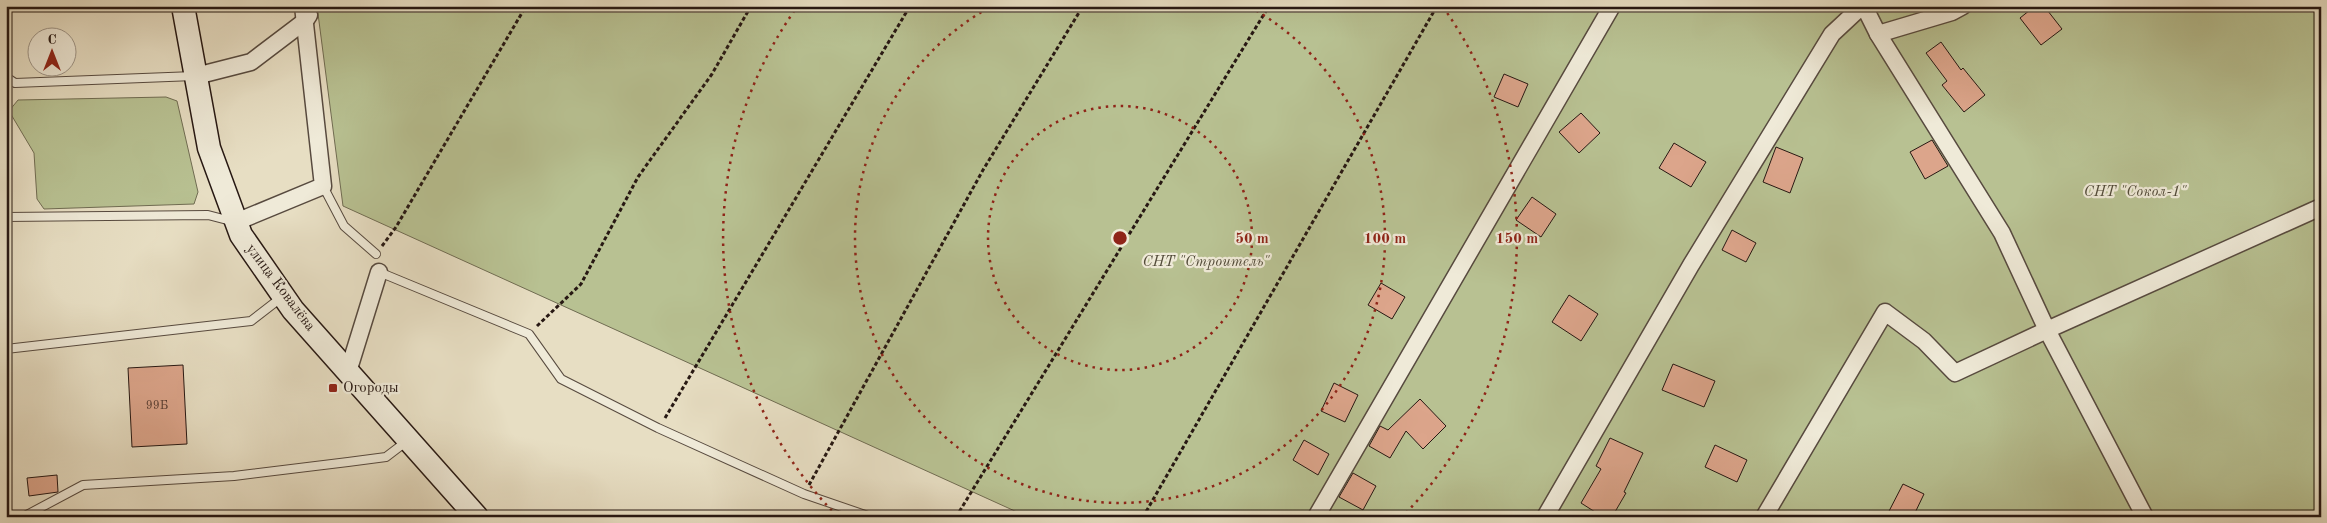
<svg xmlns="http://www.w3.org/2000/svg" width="2327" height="523" font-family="'Old Standard TT',serif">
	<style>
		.green { fill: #b8c192; stroke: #706c52 }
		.building { fill: #dca58b; stroke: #271813 }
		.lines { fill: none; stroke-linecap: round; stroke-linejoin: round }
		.lane-casing { stroke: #574a3f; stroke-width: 10 }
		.street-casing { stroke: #574a3f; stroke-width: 19 }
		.secondary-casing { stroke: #271813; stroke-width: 25 }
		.path { stroke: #271813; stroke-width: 3; stroke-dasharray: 4 2.5; stroke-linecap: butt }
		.lane { stroke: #efead8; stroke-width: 8 }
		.street { stroke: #efead8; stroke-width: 16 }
		.secondary { stroke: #efead8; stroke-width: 22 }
		.ring { fill: none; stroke: #8f2418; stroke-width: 2.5; stroke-dasharray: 2.5 5 }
		.poi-dot { fill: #8f2418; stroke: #efead8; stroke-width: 2 }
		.labels { text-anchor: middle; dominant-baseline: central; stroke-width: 4.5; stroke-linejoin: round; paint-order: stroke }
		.number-label { font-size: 12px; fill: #543b31 }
		.park-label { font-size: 15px; font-style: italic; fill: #524b39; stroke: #efead8 }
		.street-label { font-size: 15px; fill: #271813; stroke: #efead8 }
		.poi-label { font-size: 15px; fill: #271813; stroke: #efead8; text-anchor: start }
		.centre { fill: #8f2418; stroke: #efead8; stroke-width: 2.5 }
		.ring-label { font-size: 15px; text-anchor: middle; font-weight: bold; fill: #8f2418; stroke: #efead8; stroke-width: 4.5; stroke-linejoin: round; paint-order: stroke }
	</style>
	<rect width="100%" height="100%" fill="#e7dec3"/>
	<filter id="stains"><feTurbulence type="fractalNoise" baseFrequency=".004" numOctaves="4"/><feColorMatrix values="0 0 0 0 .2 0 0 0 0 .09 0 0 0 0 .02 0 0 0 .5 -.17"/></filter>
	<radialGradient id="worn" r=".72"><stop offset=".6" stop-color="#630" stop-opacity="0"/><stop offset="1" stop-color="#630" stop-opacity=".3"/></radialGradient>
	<g class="green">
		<path d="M317,6H2321V517H1028L343,206Z"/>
		<path d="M166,97L177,101L198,192L194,204L44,209L37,199L34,153L9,111L18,100Z"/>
	</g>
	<g class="building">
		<path d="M2035,6H2044L2062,29L2041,45L2020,18Z"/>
		<path d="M1941,42L1961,70L1963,68L1985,95L1964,112L1942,85L1947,81L1926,53Z"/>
		<path d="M1504,74L1528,84L1518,107L1494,97Z"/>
		<path d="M1581,113L1600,133L1579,153L1559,132Z"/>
		<path d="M1932,140L1948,166L1925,179L1910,152Z"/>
		<path d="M1674,143L1706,162L1691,187L1659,168Z"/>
		<path d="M1776,147L1803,158L1790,193L1763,182Z"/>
		<path d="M1532,197L1556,214L1541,237L1516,220Z"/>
		<path d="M1732,230L1756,243L1746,262L1722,250Z"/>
		<path d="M1381,283L1405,297L1392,319L1368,305Z"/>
		<path d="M1569,295L1598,314L1581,341L1552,322Z"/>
		<path d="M1673,364L1715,381L1704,407L1662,390Z"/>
		<path d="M183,365L187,444L132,447L128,368Z"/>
		<path d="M1334,383L1358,395L1345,422L1321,411Z"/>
		<path d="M1420,399L1446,426L1423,449L1406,431L1390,458L1369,446L1380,426L1388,430Z"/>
		<path d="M1610,438L1643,453L1624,492L1626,493L1612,517H1603L1581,503L1601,469L1596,466Z"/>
		<path d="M1304,440L1329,454L1318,475L1293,460Z"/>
		<path d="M1715,445L1747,460L1737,482L1705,467Z"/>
		<path d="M1353,473L1376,486L1363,510L1339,497Z"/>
		<path d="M57,475L58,492L29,496L27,478Z"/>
		<path d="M1903,484L1924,494L1913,517H1886Z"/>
	</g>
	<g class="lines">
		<g class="lane-casing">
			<g id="lane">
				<path d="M6,77L15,83L194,76"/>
				<path d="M323,186L344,226L376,254"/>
				<path d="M6,217L208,215L231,221"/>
				<path d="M379,272L529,334L561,379L658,428L804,494L871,517"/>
				<path d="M6,349L251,321L282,297"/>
				<path d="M23,517L83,485L234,476L348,462L386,457L407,441"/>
			</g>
		</g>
		<g class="street-casing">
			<g id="street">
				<path d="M1864,6L1878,34"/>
				<path d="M1963,6L1952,12L1878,34L2002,233L2047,330L2321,207"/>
				<path d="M196,76L251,62L305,21L309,15"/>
				<path d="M236,222L323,186L303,6"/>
				<path d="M348,372L379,272"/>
				<path d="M1316,517L1612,6"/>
				<path d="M1545,517L1691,265L1832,34L1862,6"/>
				<path d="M1764,517L1885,312L1924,341L1955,373L2047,330L2145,517"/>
			</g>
		</g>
		<g class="secondary-casing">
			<path id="secondary" d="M183,6L209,148L241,235L293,310L477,517"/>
		</g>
		<g class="path">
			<path d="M382,246L396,227L526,6"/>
			<path d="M537,326L581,284L638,177L712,74L751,6"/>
			<path d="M665,418L910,6"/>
			<path d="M809,485L983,170L1083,6"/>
			<path d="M956,517L1269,6"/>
			<path d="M1143,517L1437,6"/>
		</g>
		<use href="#lane" class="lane"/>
		<use href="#street" class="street"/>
		<use href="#secondary" class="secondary"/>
	</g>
	<g class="ring">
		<circle cx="1120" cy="238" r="132"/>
		<path d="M1250 7A265 265 0 1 1 990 7"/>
		<path d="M837 516A397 397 0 0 1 797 7M1443 7A397 397 0 0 1 1403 516"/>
	</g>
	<rect class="poi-dot" x="328" y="383" width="10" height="10" rx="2.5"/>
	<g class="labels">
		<g class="number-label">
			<text x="157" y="406">99Б</text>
		</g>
		<g class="park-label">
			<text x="2135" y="192">СНТ "Сокол-1"</text>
			<text x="1206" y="262">СНТ "Строитель"</text>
		</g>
		<g class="street-label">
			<text transform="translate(280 288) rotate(53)">улица Ковалёва</text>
		</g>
		<g class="poi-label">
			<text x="343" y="388">Огороды</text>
		</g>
	</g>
	<circle cx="1120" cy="238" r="8" class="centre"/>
	<g class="ring-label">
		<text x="1252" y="243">50 m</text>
		<text x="1385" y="243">100 m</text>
		<text x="1517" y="243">150 m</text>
	</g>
	<rect width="2327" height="523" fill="none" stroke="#e7dec3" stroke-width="25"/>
	<rect x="8" y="8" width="2312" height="508" fill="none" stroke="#271813" stroke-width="2.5"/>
	<rect x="12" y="12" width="2302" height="498" fill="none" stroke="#271813"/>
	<g transform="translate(52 52)"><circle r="24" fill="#efead8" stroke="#9f9689"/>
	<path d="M0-4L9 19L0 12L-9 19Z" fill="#8f2418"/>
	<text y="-8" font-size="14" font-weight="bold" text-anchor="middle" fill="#271813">С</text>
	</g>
	<rect width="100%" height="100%" filter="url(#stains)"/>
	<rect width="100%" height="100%" fill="url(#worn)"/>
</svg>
